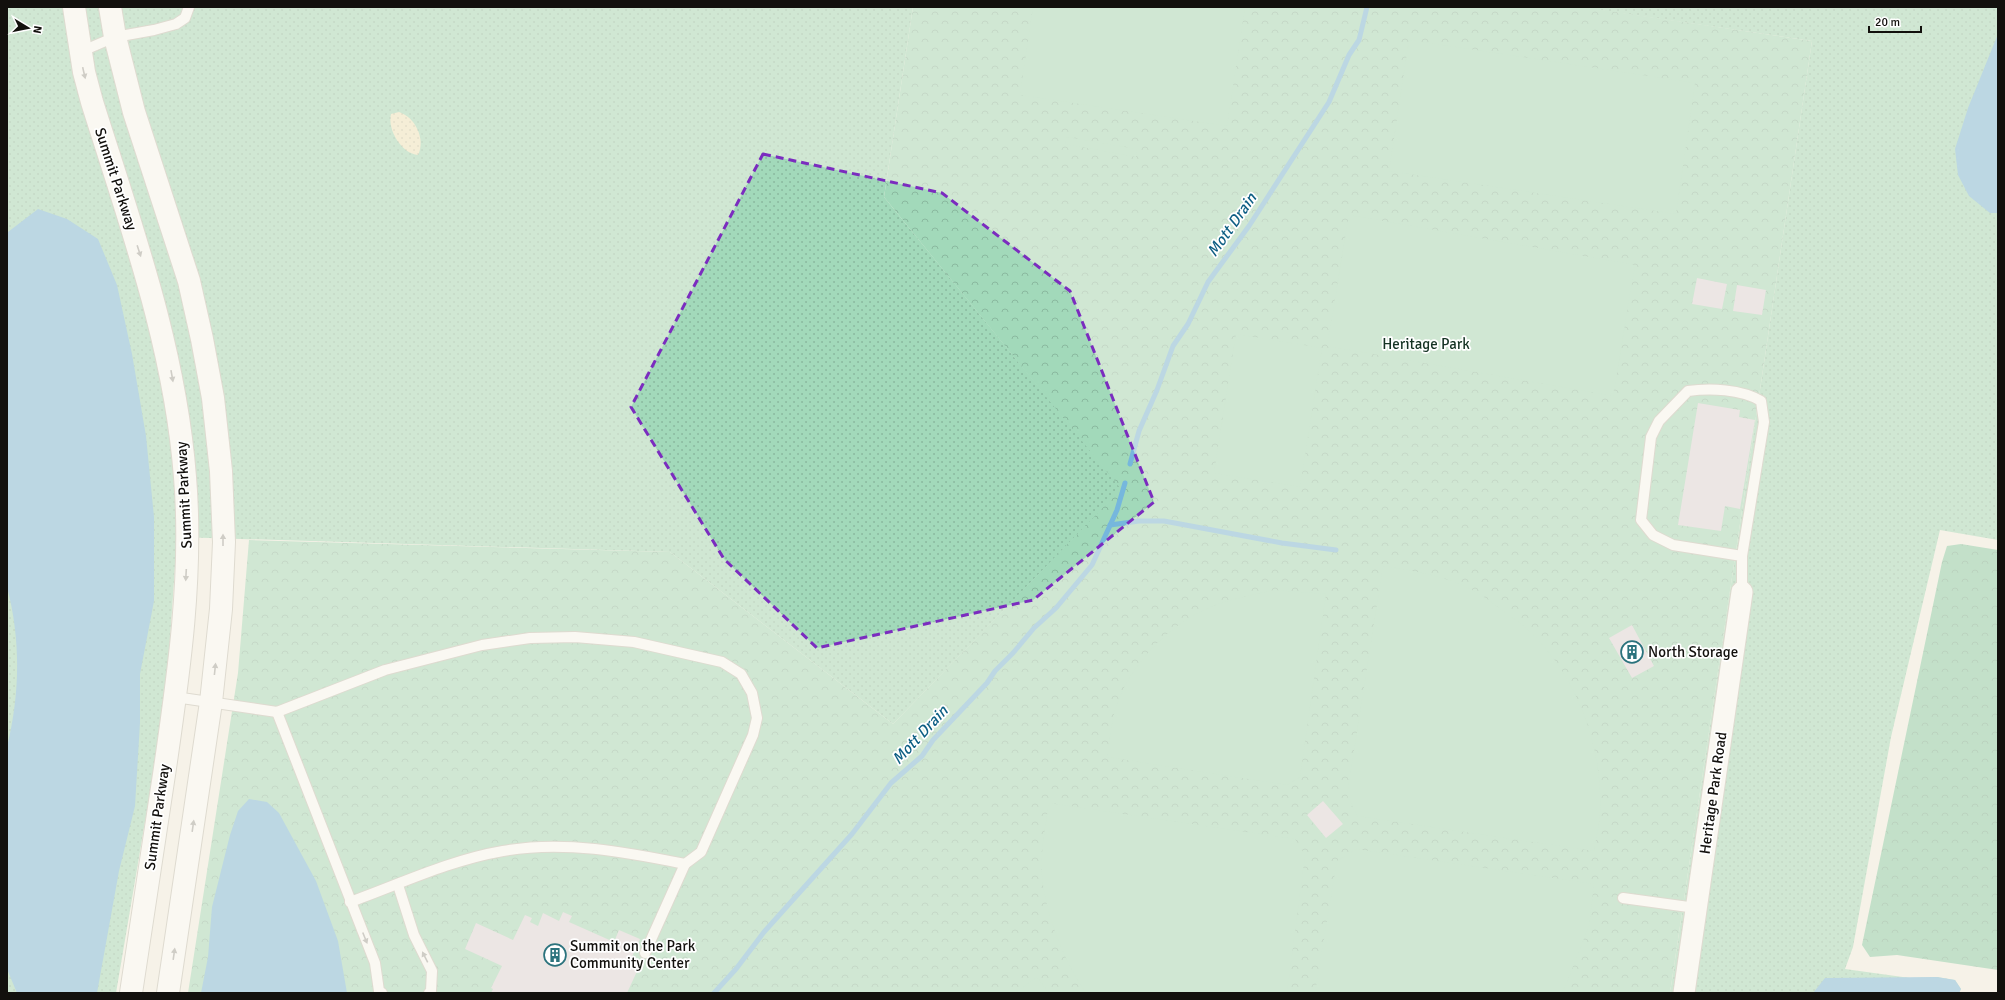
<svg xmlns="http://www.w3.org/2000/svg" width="2005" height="1000" font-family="Signika,sans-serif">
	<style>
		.grass { fill: url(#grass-dots) }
		.forest { fill: url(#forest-crowns) }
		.sand { fill: url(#sand-dots) }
		.park { fill: url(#park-crowns) }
		.pitch { fill: #a2d9ba }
		.water { fill: #76b7dd }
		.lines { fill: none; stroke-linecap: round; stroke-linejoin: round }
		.stream { stroke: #76b7dd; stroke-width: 5 }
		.building { fill: #e0d7df }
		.lane-casing { stroke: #c2beb4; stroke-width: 12 }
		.street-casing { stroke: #c2beb4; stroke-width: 23 }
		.secondary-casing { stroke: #c2beb4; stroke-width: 24 }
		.lane { stroke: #fff; stroke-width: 10 }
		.street { stroke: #fff; stroke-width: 21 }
		.secondary { stroke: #fff; stroke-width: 22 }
		.oneway { fill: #a09f9e }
		.marked { fill: none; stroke: #7b2cbf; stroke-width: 3; stroke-dasharray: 8 5; stroke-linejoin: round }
		.labels { text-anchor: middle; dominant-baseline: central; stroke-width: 3.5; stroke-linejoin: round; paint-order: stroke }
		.street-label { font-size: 15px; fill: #12100d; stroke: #fff }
		.park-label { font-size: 15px; fill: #143223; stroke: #fff }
		.poi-label { font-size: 15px; fill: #12100d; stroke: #fff; text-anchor: start }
		.water-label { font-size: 16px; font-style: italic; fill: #0e5f84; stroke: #fff }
	</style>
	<defs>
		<pattern id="grass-dots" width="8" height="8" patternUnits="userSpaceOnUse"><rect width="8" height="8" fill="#a2d9ba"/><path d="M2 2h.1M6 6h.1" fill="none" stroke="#8ab99f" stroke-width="1.8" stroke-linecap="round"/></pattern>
		<pattern id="forest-crowns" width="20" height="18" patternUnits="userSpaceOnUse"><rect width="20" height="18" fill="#86caa5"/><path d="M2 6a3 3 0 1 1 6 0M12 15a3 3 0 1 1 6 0" fill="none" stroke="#73ac8d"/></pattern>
		<pattern id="sand-dots" width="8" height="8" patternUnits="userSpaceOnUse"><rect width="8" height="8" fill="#f3e9c3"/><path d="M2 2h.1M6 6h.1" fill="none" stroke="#cfc7a6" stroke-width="1.8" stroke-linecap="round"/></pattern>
		<pattern id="park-crowns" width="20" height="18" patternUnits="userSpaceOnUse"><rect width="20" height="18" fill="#a2d9ba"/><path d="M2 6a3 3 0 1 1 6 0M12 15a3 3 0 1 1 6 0" fill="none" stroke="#8ab99f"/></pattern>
	</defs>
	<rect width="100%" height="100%" fill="#f6f2e8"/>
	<g class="grass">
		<path d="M7,7H913L884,197L1122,489L893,724L670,552L177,537L166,698L116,993H7Z"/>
		<path d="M1578,7H1998V540L1940,530L1891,737L1853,947L1845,969L1910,978L1937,977L1955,980L1961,989L1959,993H1670L1812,41Z"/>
	</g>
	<path class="forest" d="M1961,544L1998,550V970L1897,955L1870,957L1862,945L1942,562L1947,546Z"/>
	<path class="sand" d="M399,112C415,117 426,139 418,155C402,154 387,130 391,114Z"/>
	<path class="park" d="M913,7H1582L1812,41L1670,993H188L238,673L249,540L670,552L893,724L1121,489L884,197Z"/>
	<g class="pitch">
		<path d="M1033,7H1245L1227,126L1020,95Z"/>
		<path d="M1409,40L1695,83L1676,214L1389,171Z"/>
		<path d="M1067,137L1137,149L1136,157L1065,144Z"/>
		<path d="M1349,215L1635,265L1613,396L1327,346Z"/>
		<path d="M1236,334L1322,348L1300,487L1214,473Z"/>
		<path d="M1383,566C1409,570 1433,574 1457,583C1474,589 1492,602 1506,613C1514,619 1522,624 1528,630C1576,674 1603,746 1600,811C1600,824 1596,838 1594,851L1357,816L1347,795Z"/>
		<path d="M1274,590L1326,594L1300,777L1287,785L1107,757C1110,741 1111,722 1116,707C1131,661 1174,620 1218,604C1237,598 1255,594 1274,590Z"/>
		<path d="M1049,803L1295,839L1305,855L1287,993H1086C1065,962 1049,923 1043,885C1039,859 1045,829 1049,803Z"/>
		<path d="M1356,849L1594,884L1589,926L1565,987L1561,993H1315L1337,861Z"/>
		<path d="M1037,977L1049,993H1015Z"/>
	</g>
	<g class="water">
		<path d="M1998,34V213H1990L1969,196L1958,175L1955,149L1968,108Z"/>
		<path d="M38,209L67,219L98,239L117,285L132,354L146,436L154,517V601L140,674V723L135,806L119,871L97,993H17L7,969V747C20,694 21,640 7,587V236L8,232Z"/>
		<path d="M249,799L267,802L279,813L316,881L338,941L347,993H201L208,957L212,907L230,835L238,811Z"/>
		<path d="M1937,977L1955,980L1961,989L1959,993H1813L1825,978Z"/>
	</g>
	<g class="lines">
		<g class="stream">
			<path d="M1130,464L1139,431L1157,390L1173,346L1188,324L1208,282L1249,226L1329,102L1349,55L1359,40L1367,7"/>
			<path d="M1110,525L1139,521H1164L1282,543L1336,550"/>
			<path d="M714,993L736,969L764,932L852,834L891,783L922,756L933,740L987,683L995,671L1013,653L1034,628L1056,608L1092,565L1117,510L1125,483"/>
		</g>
	</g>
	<g class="building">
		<path d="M1697,278L1727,284L1722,309L1692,304Z"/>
		<path d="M1737,285L1766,290L1762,315L1733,311Z"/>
		<path d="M1698,403L1740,410L1739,417L1755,420L1740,509L1725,506L1721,531L1678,525Z"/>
		<path d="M1632,625L1654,666L1632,678L1609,638Z"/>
		<path d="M1323,801L1343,824L1326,838L1307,815Z"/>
		<path d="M563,912L572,916L569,922L614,942L619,930L640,939L630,961L640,965L627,993H491L493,989L491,988L502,966L465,949L476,923L513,940L525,915L532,918L530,922L538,926L543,913L559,921Z"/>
	</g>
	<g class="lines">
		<g class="lane-casing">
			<g id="lane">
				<path d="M80,52L115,37L154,30L176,24L185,18L189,7"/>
				<path d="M1742,556L1673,545L1653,535L1641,520L1651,437L1659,421L1688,391C1710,388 1741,389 1761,401L1764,422L1742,556V592"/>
				<path d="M175,697L277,712L385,670L482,645L530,638L575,637L634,642L722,662L741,674L752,693L757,718L753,735L701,852L685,864C626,852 563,840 503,851C450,860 400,884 350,902"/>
				<path d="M277,712L375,963L379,991L382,993"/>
				<path d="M398,885L414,935L432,971L431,991L429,993"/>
				<path d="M1623,898L1696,908"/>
				<path d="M645,953L685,864"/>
			</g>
		</g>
		<g class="street-casing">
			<path id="street" d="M1684,993L1742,592"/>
		</g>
		<g class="secondary-casing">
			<g id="secondary">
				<path d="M74,7L84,72L92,102C131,226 175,347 185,477C193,574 179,672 165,768C154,843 142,918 131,993"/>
				<path d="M110,7L115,37L134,112L189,281L202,339L213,398L221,471L224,542L221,609L211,702L168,993"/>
			</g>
		</g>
		<use href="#lane" class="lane"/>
		<use href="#street" class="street"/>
		<use href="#secondary" class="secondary"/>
	</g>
	<defs><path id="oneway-solid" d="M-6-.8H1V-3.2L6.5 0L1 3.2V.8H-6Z"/></defs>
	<g class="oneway">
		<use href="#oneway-solid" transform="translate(84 73) rotate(77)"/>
		<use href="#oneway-solid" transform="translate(139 251) rotate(72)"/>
		<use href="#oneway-solid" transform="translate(172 376) rotate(80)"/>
		<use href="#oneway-solid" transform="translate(223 540) rotate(-90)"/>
		<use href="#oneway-solid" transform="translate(186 575) rotate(93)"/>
		<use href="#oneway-solid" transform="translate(215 669) rotate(-84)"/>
		<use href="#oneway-solid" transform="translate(193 826) rotate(-82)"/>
		<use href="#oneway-solid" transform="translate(365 938) rotate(68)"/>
		<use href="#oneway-solid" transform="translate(174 954) rotate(-82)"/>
		<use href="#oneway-solid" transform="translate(425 957) rotate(-117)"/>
	</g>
	<path d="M0 0H2005V1000H0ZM763,154L942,193L1070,291L1154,502L1033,600L817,648L724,559L631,407Z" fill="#f6f2e8" fill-opacity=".55" fill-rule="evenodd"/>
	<path class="marked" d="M763,154L942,193L1070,291L1154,502L1033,600L817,648L724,559L631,407Z"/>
	<defs>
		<g id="building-ring" transform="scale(1.15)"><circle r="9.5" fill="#fff" stroke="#2b737d" stroke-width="1.5"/><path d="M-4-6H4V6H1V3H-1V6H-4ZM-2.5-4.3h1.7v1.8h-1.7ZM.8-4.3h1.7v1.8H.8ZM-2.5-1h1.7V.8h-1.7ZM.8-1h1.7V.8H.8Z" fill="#2b737d"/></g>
	</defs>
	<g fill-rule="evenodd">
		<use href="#building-ring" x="1632" y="652"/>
		<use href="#building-ring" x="555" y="955"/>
	</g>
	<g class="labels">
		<g class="street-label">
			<text transform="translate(116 179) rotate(72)">Summit Parkway</text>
			<text transform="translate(184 495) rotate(-93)">Summit Parkway</text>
			<text transform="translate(1713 793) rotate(-82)">Heritage Park Road</text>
			<text transform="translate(157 817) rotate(-82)">Summit Parkway</text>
		</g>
		<g class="park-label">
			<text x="1426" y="344">Heritage Park</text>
		</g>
		<g class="poi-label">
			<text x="1648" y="652">North Storage</text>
			<text x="570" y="946">Summit on the Park<tspan x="570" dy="17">Community Center</tspan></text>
		</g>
		<g class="water-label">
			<text transform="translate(1232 225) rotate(-55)">Mott Drain</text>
			<text transform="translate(920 735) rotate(-47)">Mott Drain</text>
		</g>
	</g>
	<rect width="2005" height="1000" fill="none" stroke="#12100d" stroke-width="16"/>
	<g transform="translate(28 28) rotate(100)" stroke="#ffffff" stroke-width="3" paint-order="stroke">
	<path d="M0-3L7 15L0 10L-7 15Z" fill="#12100d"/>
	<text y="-6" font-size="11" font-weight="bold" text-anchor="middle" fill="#12100d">N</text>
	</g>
	<path d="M1869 26v6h52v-6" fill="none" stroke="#12100d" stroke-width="2"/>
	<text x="1875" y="26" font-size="12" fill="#12100d" stroke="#ffffff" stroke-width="3" paint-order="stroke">20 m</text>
</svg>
